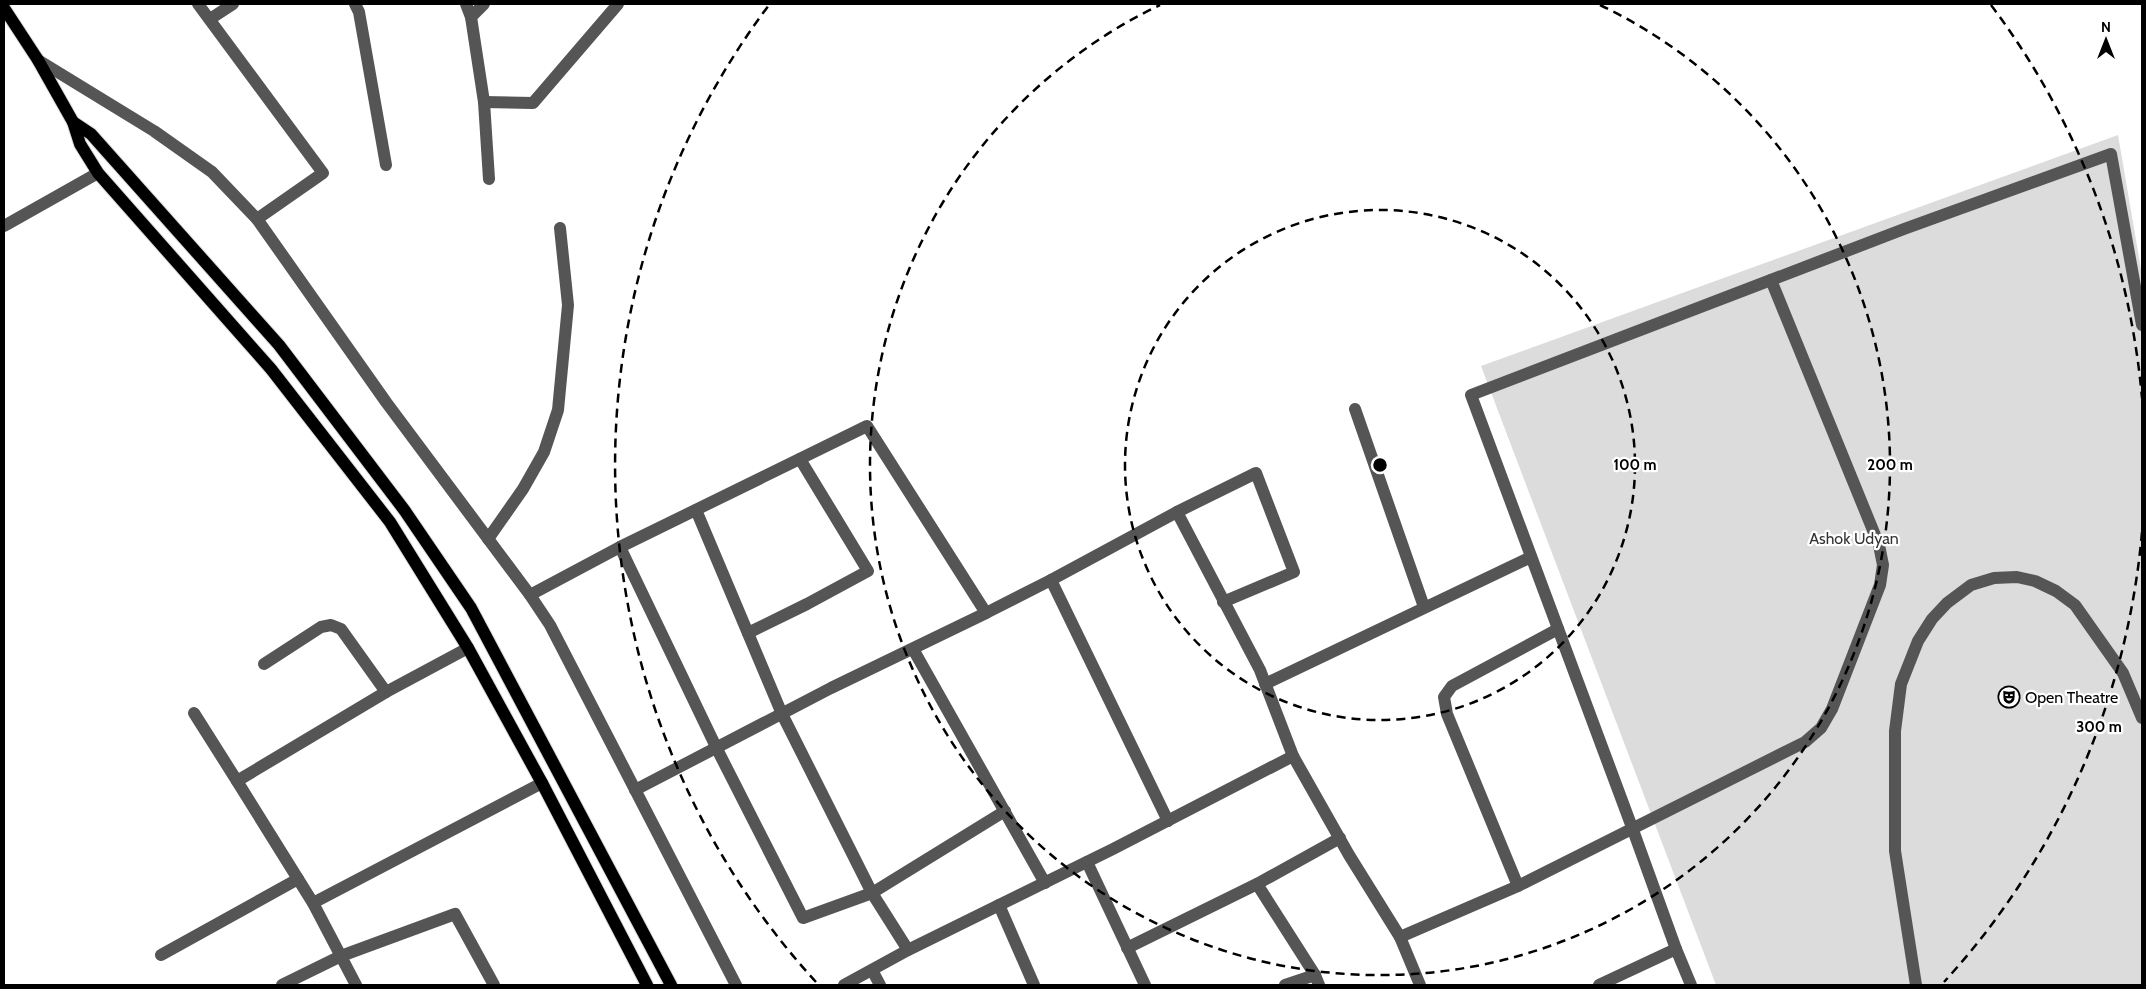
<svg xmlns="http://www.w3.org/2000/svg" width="2146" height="989" font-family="Cabin,sans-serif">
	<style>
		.green { fill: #dcdcdc }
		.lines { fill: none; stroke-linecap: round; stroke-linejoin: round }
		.major-casing { stroke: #dbdbdb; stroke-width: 14 }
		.minor { stroke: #555; stroke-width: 12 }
		.major { stroke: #000; stroke-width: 12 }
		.ring { fill: none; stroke: #000; stroke-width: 2.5; stroke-dasharray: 9 6 }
		.labels { text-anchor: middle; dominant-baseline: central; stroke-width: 4.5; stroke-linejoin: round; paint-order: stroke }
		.park-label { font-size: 16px; fill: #333; stroke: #fff }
		.poi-label { font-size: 16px; fill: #000; stroke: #fff; text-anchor: start }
		.centre { fill: #000; stroke: #fff; stroke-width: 2.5 }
		.ring-label { font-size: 15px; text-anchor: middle; font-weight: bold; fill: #000; stroke: #fff; stroke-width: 4.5; stroke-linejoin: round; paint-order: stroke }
	</style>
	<rect width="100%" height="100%" fill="#fff"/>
	<path class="green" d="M2118,135L2142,275V985H1716L1481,366Z"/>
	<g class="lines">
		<g class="major-casing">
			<g id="major">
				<path d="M4,8L38,60L73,122L80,144L98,173L271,369L390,522L468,648L542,783L647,985"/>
				<path d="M73,122L91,134L279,345L405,511L471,608L671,985"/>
			</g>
		</g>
		<g class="minor">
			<path d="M198,4L323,173L257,219"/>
			<path d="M355,4L359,12L386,165"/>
			<path d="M466,4L471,17L484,102L489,179"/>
			<path d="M471,17L484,4"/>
			<path d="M210,19L233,4"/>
			<path d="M38,60L154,131L212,172L257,219L386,402L530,595L550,625L736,985"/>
			<path d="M484,102L533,103L618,4"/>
			<path d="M4,226L98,173"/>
			<path d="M1355,409L1424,607"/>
			<path d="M696,510L782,714L872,893L1005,811"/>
			<path d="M1177,512L1256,473L1294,572L1223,602"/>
			<path d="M488,539L523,489L544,452L558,410L568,305L560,228"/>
			<path d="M620,547L717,749L803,918L872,893L908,950"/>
			<path d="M1051,580L1168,821"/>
			<path d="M530,595L620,547L867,426L986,613L1051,580L1177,512L1260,670L1293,756L1113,849L908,950L844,985"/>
			<path d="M748,633L807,604L868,571L800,459"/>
			<path d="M913,649L1045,883"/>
			<path d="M264,664L321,627L331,625L341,629L386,692"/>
			<path d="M1265,684L1531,557"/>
			<path d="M194,713L237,781"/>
			<path d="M1293,756L1349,855L1400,937L1420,985"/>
			<path d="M635,790L831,688L986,613"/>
			<path d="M1087,862L1145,985"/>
			<path d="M1518,886L1447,714L1444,697L1452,686L1558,629"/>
			<path d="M313,903L542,783"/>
			<path d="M999,905L1034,985"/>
			<path d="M1400,937L1518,886L1805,742L1821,728L1832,709L1880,585L1883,565L1879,545L1771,280"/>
			<path d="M1127,948L1257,884"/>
			<path d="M1676,949L1691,985"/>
			<path d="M161,955L298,879"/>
			<path d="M872,970L880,985"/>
			<path d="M1315,975L1257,884L1340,838"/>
			<path d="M282,985L341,956L455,914L494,985"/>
			<path d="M356,985L313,903L237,781L386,692L468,648"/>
			<path d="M1285,985L1315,975L1319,985"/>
			<path d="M1599,985L1676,949L1633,830L1471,395L1904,229L2111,154L2142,325"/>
			<path d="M1916,985L1895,851V731L1901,684L1918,641L1932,619L1947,603L1971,585L1994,578L2017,577L2035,581L2056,591L2075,605L2123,673L2142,718"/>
		</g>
		<use href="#major" class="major"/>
	</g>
	<g class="ring">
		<circle cx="1380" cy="465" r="255"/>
		<path d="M1600 5A510 510 0 1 1 1160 5"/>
		<path d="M2142 532A765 765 0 0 1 1944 982M816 982A765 765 0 0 1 769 5M1991 5A765 765 0 0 1 2142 398"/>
	</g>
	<defs>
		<g id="theatre-ring" transform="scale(1.125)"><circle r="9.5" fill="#fff" stroke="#000" stroke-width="1.5"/><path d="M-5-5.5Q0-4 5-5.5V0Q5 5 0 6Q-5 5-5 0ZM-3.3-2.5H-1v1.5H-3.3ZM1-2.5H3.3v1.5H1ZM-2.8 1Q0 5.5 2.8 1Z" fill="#000"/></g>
	</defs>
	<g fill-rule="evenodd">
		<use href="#theatre-ring" x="2009" y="697"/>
	</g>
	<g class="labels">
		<g class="park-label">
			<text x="1854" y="538">Ashok Udyan</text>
		</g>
		<g class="poi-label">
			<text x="2025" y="697">Open Theatre</text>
		</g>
	</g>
	<circle cx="1380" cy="465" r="8" class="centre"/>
	<g class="ring-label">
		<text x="1635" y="470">100 m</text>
		<text x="1890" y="470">200 m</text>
		<text x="2099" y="732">300 m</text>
	</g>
	<rect width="2146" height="989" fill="none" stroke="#000000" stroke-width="10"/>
	<g transform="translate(2106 40)" stroke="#ffffff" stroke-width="4" paint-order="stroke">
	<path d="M0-4L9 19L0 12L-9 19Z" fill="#000000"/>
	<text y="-8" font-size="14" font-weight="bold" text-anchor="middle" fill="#000000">N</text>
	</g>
</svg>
